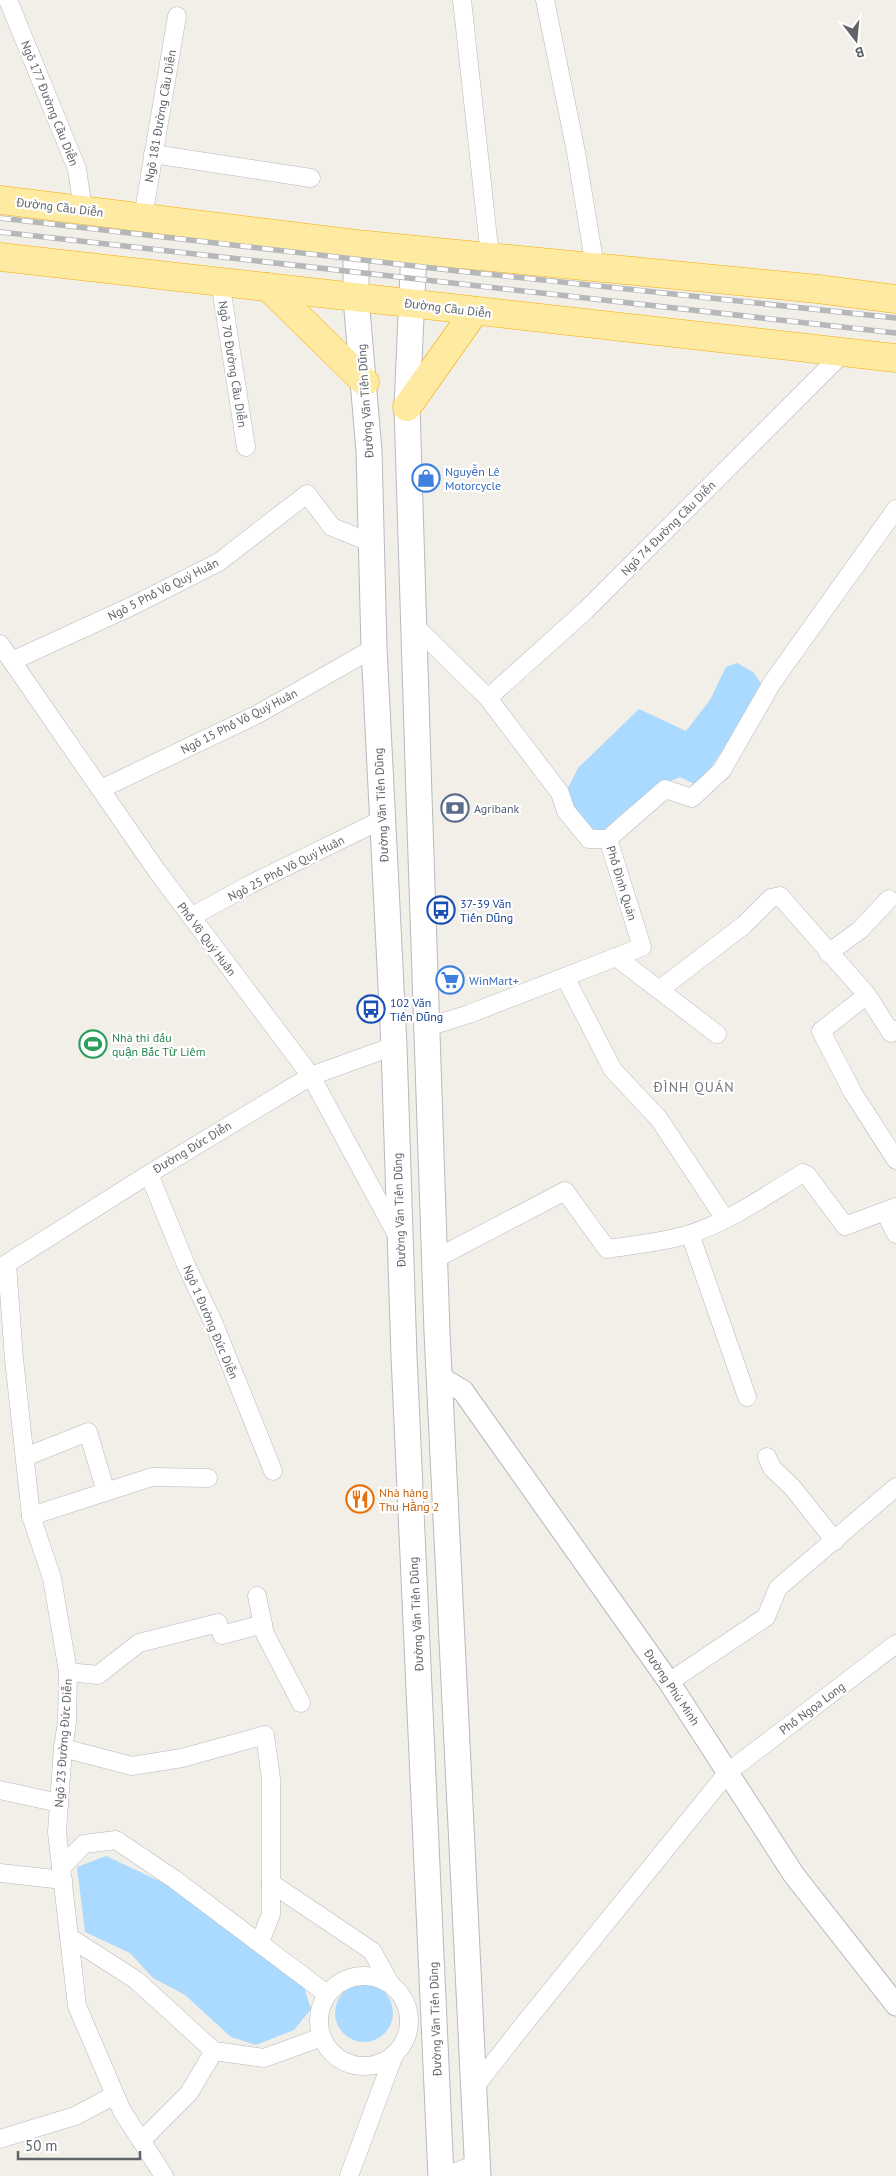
<svg xmlns="http://www.w3.org/2000/svg" width="896" height="2176" font-family="'PT Sans',sans-serif">
	<style>
		.water { fill: #aadaff }
		.lines { fill: none; stroke-linecap: round; stroke-linejoin: round }
		.minor-casing { stroke: #b5b8bc; stroke-width: 19 }
		.tertiary-casing { stroke: #b5b8bc; stroke-width: 23 }
		.secondary-casing { stroke: #b6babf; stroke-width: 27 }
		.trunk-casing { stroke: #f9ab00; stroke-width: 29 }
		.minor { stroke: #fff; stroke-width: 18 }
		.tertiary { stroke: #fff; stroke-width: 21 }
		.secondary { stroke: #fff; stroke-width: 25 }
		.trunk { stroke: #feeaa1; stroke-width: 28 }
		.rail-casing { stroke: #b6b7b8; stroke-width: 5.5 }
		.rail { stroke: #fff; stroke-width: 4; stroke-dasharray: 11; stroke-linecap: butt }
		.labels { text-anchor: middle; dominant-baseline: central; stroke-width: 4.5; stroke-linejoin: round; paint-order: stroke }
		.street-label { font-size: 12px; fill: #5f6368; stroke: #fff }
		.shop-label { font-size: 12px; fill: #366cbe; stroke: #fff; text-anchor: start }
		.service-label { font-size: 12px; fill: #4e5e75; stroke: #fff; text-anchor: start }
		.transit-label { font-size: 12px; fill: #164399; stroke: #fff; text-anchor: start }
		.leisure-label { font-size: 12px; fill: #27864d; stroke: #fff; text-anchor: start }
		.food-label { font-size: 12px; fill: #c56008; stroke: #fff; text-anchor: start }
		.neighbourhood-label { font-size: 14px; letter-spacing: 1px; fill: #70757a; stroke: #fff }
	</style>
	<rect width="100%" height="100%" fill="#f1efe8"/>
	<g class="water">
		<path d="M737,663L753,672L765,689L702,780L694,784L680,777C649,790 628,807 604,830L590,829L565,794L578,768L639,709L686,731L710,700L726,667Z"/>
		<path d="M106,1856L172,1887L304,1987L311,2009L294,2030L256,2045L231,2037L185,1995L153,1978L130,1953L85,1932L77,1867Z"/>
		<circle cx="364" cy="2013" r="29"/>
	</g>
	<g class="lines">
		<g class="minor-casing">
			<g id="minor">
				<path d="M8,0L77,169L83,209"/>
				<path d="M462,0L490,257"/>
				<path d="M545,0L576,152L595,267"/>
				<path d="M153,154L311,178"/>
				<path d="M143,217L177,16"/>
				<path d="M220,281L246,447"/>
				<path d="M413,624L488,698L560,793L566,811L589,839H608"/>
				<path d="M0,644L157,871L311,1076L398,1237"/>
				<path d="M12,661L132,606L219,562L307,494L332,527L372,543"/>
				<path d="M488,698L586,610L843,353"/>
				<path d="M101,789L258,714L374,648"/>
				<path d="M191,917L249,885L381,820"/>
				<path d="M828,953L860,930L889,899"/>
				<path d="M616,957L717,1034"/>
				<path d="M565,977L613,1070L659,1119L725,1219"/>
				<path d="M659,990L744,925L771,898L780,896L867,995"/>
				<path d="M428,1027L469,1014L642,947L608,839L665,789L692,798L722,770L772,683L896,509"/>
				<path d="M896,1030L891,1033L867,995L821,1031L853,1093L896,1160"/>
				<path d="M149,1174L186,1265L214,1324L273,1471"/>
				<path d="M885,1212L896,1234"/>
				<path d="M690,1234L747,1397"/>
				<path d="M435,1259L565,1191L607,1249C634,1245 664,1242 690,1234C730,1221 767,1195 803,1173L807,1175L845,1226L896,1207"/>
				<path d="M7,1264L14,1359L31,1516L52,1578L68,1672L67,1722L63,1748L57,1832L77,2006L122,2111L164,2176"/>
				<path d="M0,1268L149,1174L311,1076L394,1046"/>
				<path d="M25,1457L88,1432L106,1492"/>
				<path d="M767,1457L772,1468L792,1487L835,1541"/>
				<path d="M31,1516L152,1477L208,1478"/>
				<path d="M257,1596L265,1634L301,1703"/>
				<path d="M68,1672L98,1675L139,1643L218,1623L222,1635L263,1624"/>
				<path d="M669,1682L766,1617L778,1588L896,1487"/>
				<path d="M63,1748L132,1766L182,1758L265,1735L271,1779V1914L260,1942"/>
				<path d="M0,1790L59,1803"/>
				<path d="M61,1868L84,1844L116,1840L174,1879L327,1994"/>
				<path d="M0,1873L63,1880"/>
				<path d="M271,1883L372,1951L390,1983"/>
				<path d="M69,1937L136,1980L214,2051L264,2058L322,2037"/>
				<circle cx="364" cy="2021" r="45"/>
				<path d="M474,2088L520,2029L728,1772L896,1644"/>
				<path d="M0,2139L75,2116L115,2095"/>
				<path d="M141,2141L189,2093L214,2051"/>
				<path d="M349,2176L394,2055"/>
				<path d="M443,2176L478,2164"/>
			</g>
		</g>
		<g class="tertiary-casing">
			<path id="tertiary" d="M440,1377L463,1391L669,1682L794,1875L896,2005"/>
		</g>
		<g class="secondary-casing">
			<g id="secondary">
				<path d="M356,244V298L369,451L374,648L394,1046L404,1356L441,2176"/>
				<path d="M414,249L407,407L419,796L437,1332L478,2176"/>
			</g>
		</g>
		<g class="trunk-casing">
			<g id="trunk">
				<path d="M0,200L356,244L818,289L896,299"/>
				<path d="M0,257L896,358"/>
				<path d="M268,287L365,382"/>
				<path d="M407,407L475,311"/>
			</g>
		</g>
		<use href="#minor" class="minor"/>
		<use href="#tertiary" class="tertiary"/>
		<use href="#secondary" class="secondary"/>
		<use href="#trunk" class="trunk"/>
		<g class="rail-casing">
			<g id="rail">
				<path d="M0,218L449,270L896,318"/>
				<path d="M0,232L896,333"/>
			</g>
		</g>
		<use href="#rail" class="rail"/>
	</g>
	<defs>
		<g id="shop-ring" transform="scale(1.4375)"><circle r="9.5" fill="#fff" stroke="#3f7fe0" stroke-width="1.5"/><path d="M-5-2.5h2.3a2.7 3.5 0 0 1 5.4 0H5L5.5 6h-11ZM-1.5-2.5h3a1.5 2.3 0 0 0-3 0Z" fill="#3f7fe0"/></g>
		<g id="bank-ring" transform="scale(1.4375)"><circle r="9.5" fill="#fff" stroke="#5c6f8a" stroke-width="1.5"/><path d="M-6-4H6V4H-6ZM0-2.3a2.3 2.3 0 1 0 0 4.6a2.3 2.3 0 1 0 0-4.6Z" fill="#5c6f8a"/></g>
		<g id="bus-ring" transform="scale(1.4375)"><circle r="9.5" fill="#fff" stroke="#1a4fb4" stroke-width="1.5"/><path d="M-5-6H5V4H4V6H2V4H-2V6H-4V4H-5ZM-3.5-4V0h7V-4ZM-3.5 1.2v1.5H-2V1.2ZM2 1.2v1.5H3.5V1.2Z" fill="#1a4fb4"/></g>
		<g id="supermarket-ring" transform="scale(1.4375)"><circle r="9.5" fill="#fff" stroke="#3f7fe0" stroke-width="1.5"/><path d="M-6-5.5h2.5l.6 2H6L4.5 2H-2.5L-4.4-4H-6ZM-1.5 3.2a1.3 1.3 0 1 0 .1 0ZM3 3.2a1.3 1.3 0 1 0 .1 0Z" fill="#3f7fe0"/></g>
		<g id="stadium-ring" transform="scale(1.4375)"><circle r="9.5" fill="#fff" stroke="#2e9e5b" stroke-width="1.5"/><path d="M0-5a6.5 5 0 1 0 0 10a6.5 5 0 1 0 0-10ZM-3.5-1.8h7v3.6h-7Z" fill="#2e9e5b"/></g>
		<g id="restaurant-ring" transform="scale(1.4375)"><circle r="9.5" fill="#fff" stroke="#e8710a" stroke-width="1.5"/><path d="M-5-6h1v4h1v-4h1v4h1v-4h1v5L-1.5 .5V6h-2V.5L-5-1ZM5-6V6H3V1.5H1.5Q1.5-4 5-6Z" fill="#e8710a"/></g>
	</defs>
	<g fill-rule="evenodd">
		<use href="#shop-ring" x="426" y="478"/>
		<use href="#bank-ring" x="455" y="808"/>
		<use href="#bus-ring" x="441" y="910"/>
		<use href="#supermarket-ring" x="450" y="980"/>
		<use href="#bus-ring" x="371" y="1009"/>
		<use href="#stadium-ring" x="93" y="1044"/>
		<use href="#restaurant-ring" x="360" y="1499"/>
	</g>
	<g class="labels">
		<g class="street-label">
			<text transform="translate(50 103) rotate(68)">Ngõ 177 Đường Cầu Diễn</text>
			<text transform="translate(160 116) rotate(-80)">Ngõ 181 Đường Cầu Diễn</text>
			<text transform="translate(60 207) rotate(7)">Đường Cầu Diễn</text>
			<text transform="translate(448 308) rotate(7)">Đường Cầu Diễn</text>
			<text transform="translate(233 364) rotate(81)">Ngõ 70 Đường Cầu Diễn</text>
			<text transform="translate(365 401) rotate(-94)">Đường Văn Tiến Dũng</text>
			<text transform="translate(668 528) rotate(-45)">Ngõ 74 Đường Cầu Diễn</text>
			<text transform="translate(163 589) rotate(-27)">Ngõ 5 Phố Võ Quý Huân</text>
			<text transform="translate(239 721) rotate(-27)">Ngõ 15 Phố Võ Quý Huân</text>
			<text transform="translate(381 805) rotate(-93)">Đường Văn Tiến Dũng</text>
			<text transform="translate(286 868) rotate(-27)">Ngõ 25 Phố Võ Quý Huân</text>
			<text transform="translate(622 883) rotate(73)">Phố Đình Quán</text>
			<text transform="translate(207 939) rotate(53)">Phố Võ Quý Huân</text>
			<text transform="translate(192 1147) rotate(-31)">Đường Đức Diễn</text>
			<text transform="translate(399 1210) rotate(-92)">Đường Văn Tiến Dũng</text>
			<text transform="translate(211 1322) rotate(67)">Ngõ 1 Đường Đức Diễn</text>
			<text transform="translate(416 1614) rotate(-93)">Đường Văn Tiến Dũng</text>
			<text transform="translate(672 1687) rotate(56)">Đường Phú Minh</text>
			<text transform="translate(812 1708) rotate(-37)">Phố Ngọa Long</text>
			<text transform="translate(63 1743) rotate(-86)">Ngõ 23 Đường Đức Diễn</text>
			<text transform="translate(435 2019) rotate(-92)">Đường Văn Tiến Dũng</text>
		</g>
		<g class="shop-label">
			<text x="445" y="471">Nguyễn Lê<tspan x="445" dy="14">Motorcycle</tspan></text>
			<text x="469" y="980">WinMart+</text>
		</g>
		<g class="service-label">
			<text x="474" y="808">Agribank</text>
		</g>
		<g class="transit-label">
			<text x="460" y="903">37-39 Văn<tspan x="460" dy="14">Tiến Dũng</tspan></text>
			<text x="390" y="1002">102 Văn<tspan x="390" dy="14">Tiến Dũng</tspan></text>
		</g>
		<g class="leisure-label">
			<text x="112" y="1037">Nhà thi đấu<tspan x="112" dy="14">quận Bắc Từ Liêm</tspan></text>
		</g>
		<g class="food-label">
			<text x="379" y="1492">Nhà hàng<tspan x="379" dy="14">Thu Hằng 2</tspan></text>
		</g>
		<g class="neighbourhood-label">
			<text x="694" y="1087">ĐÌNH QUÁN</text>
		</g>
	</g>
	<g transform="translate(856 40) rotate(164)" stroke="#ffffff" stroke-width="4" paint-order="stroke">
	<path d="M0-4L9 19L0 12L-9 19Z" fill="#5f6368"/>
	<text y="-8" font-size="14" font-weight="bold" text-anchor="middle" fill="#5f6368">B</text>
	</g>
	<path d="M18 2151v8h122v-8" fill="none" stroke="#5f6368" stroke-width="2.5"/>
	<text x="25" y="2151" font-size="15" fill="#5f6368" stroke="#ffffff" stroke-width="4" paint-order="stroke">50 m</text>
</svg>
